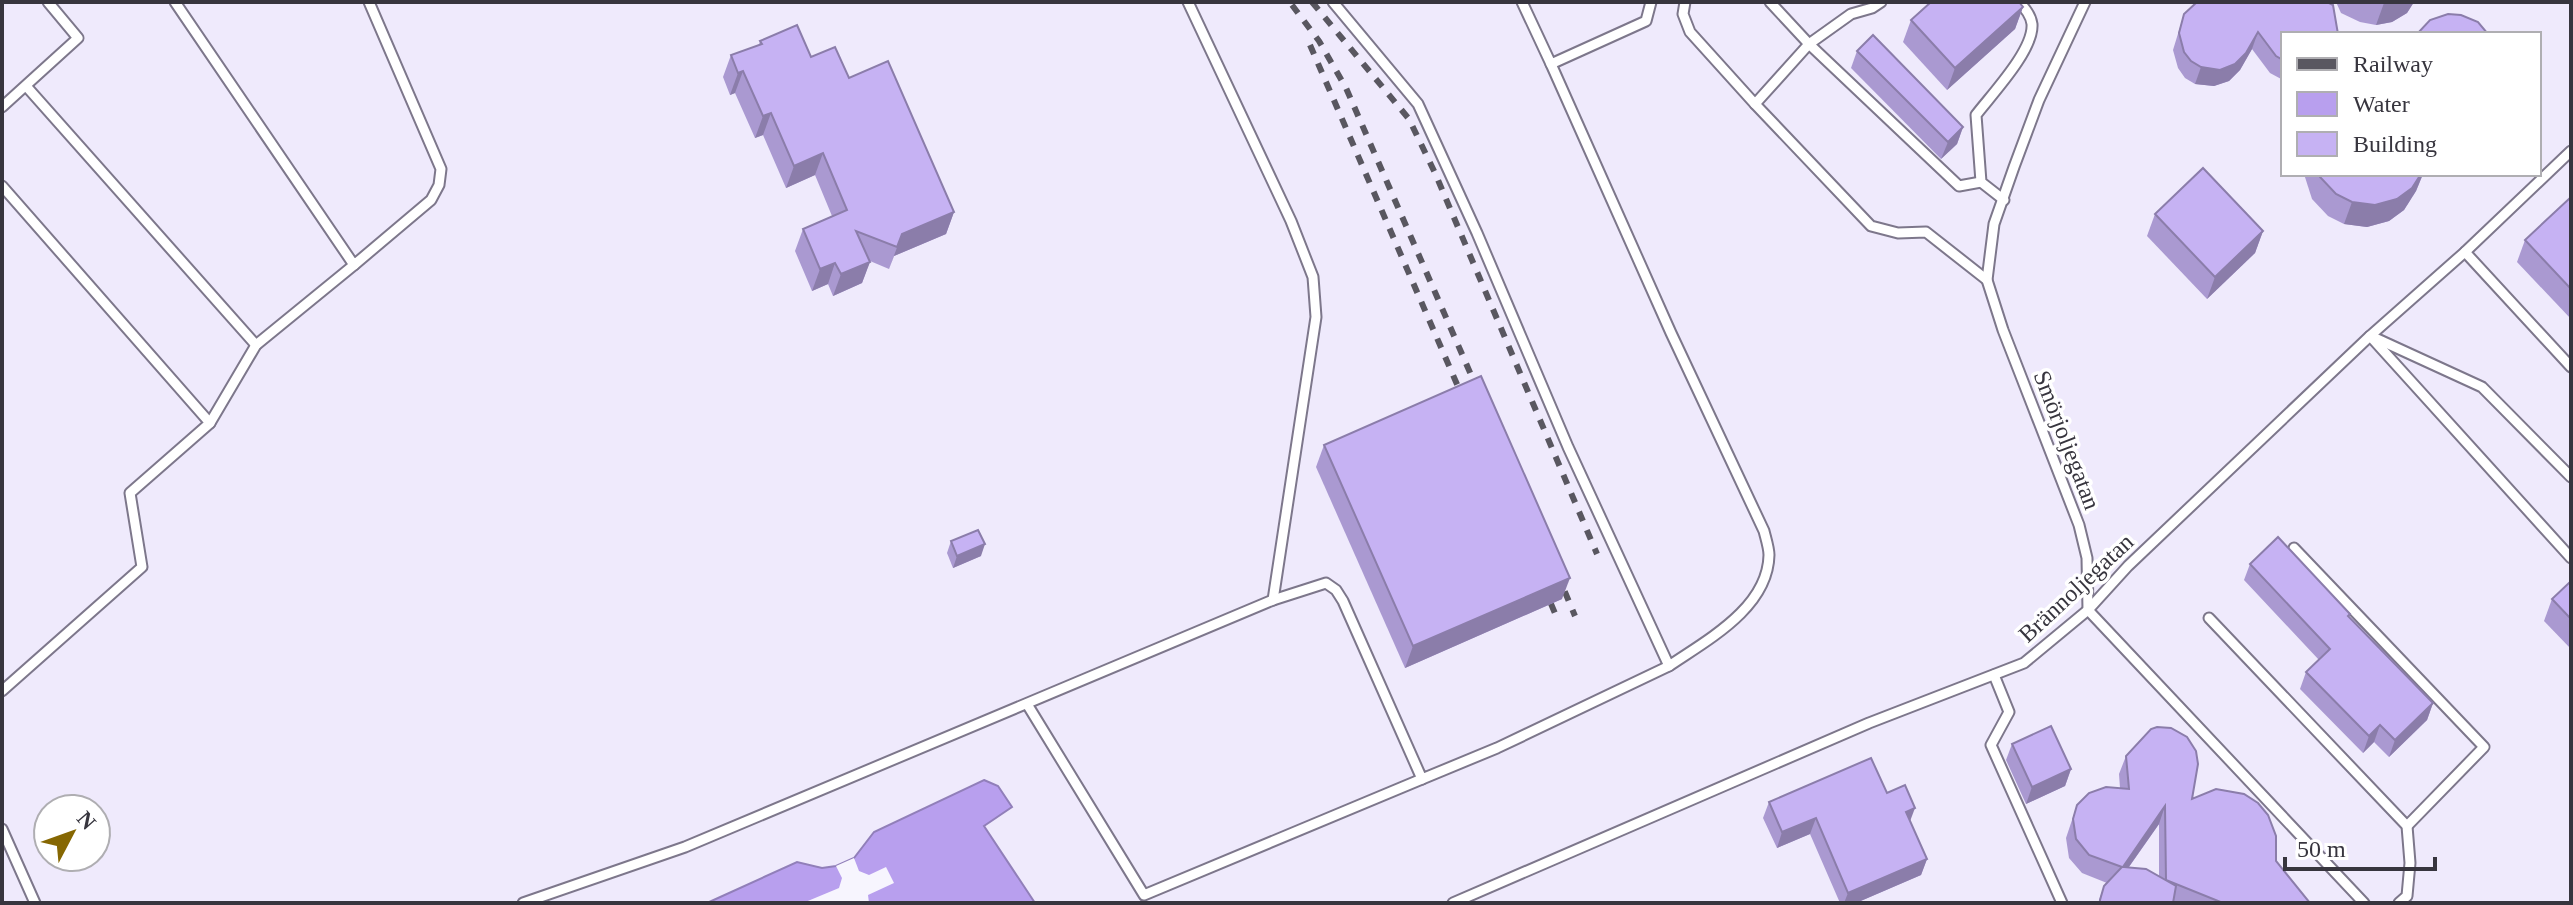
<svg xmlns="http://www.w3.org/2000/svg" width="2573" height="905" font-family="Georgia,serif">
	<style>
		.built { fill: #efeafc; fill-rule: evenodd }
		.water { fill: #b89fee; stroke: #917fb9; stroke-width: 2 }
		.pier { fill: #f7f5fe }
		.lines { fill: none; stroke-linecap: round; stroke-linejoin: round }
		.lane-casing { stroke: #7d778b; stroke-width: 13 }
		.lane { stroke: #fff; stroke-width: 9 }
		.rail { stroke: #595760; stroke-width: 6; stroke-dasharray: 10 10; stroke-linecap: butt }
		.wall { fill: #aa99d1; fill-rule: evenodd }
		.shaded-wall { fill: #8b7daa }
		.building { fill: #c6b2f3; stroke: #8b7daa; stroke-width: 2 }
		.labels { text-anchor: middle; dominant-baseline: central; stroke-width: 7; stroke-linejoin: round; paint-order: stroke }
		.street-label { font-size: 24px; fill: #37353e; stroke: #fff }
	</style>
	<rect width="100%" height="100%" fill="#f7f5fe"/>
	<path class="built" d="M2,2H2571V903H1035L984,826L874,832L854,858L836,866L822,868L797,862L707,903H2ZM2283,34H2539V174H2283ZM48,809H96V857H48Z"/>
	<path class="water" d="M984,780L998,786L1012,807L984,826L1035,903H707L797,862L822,868L836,866L854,858L874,832Z"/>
	<path class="pier" d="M854,858L859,871L869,875L886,867L894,883L868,895L869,903L852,901L847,903H803L839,888L842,878L836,866Z"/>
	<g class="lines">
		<g class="lane-casing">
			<g id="lane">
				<path d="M175,2L354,265L431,200L439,185L441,169L369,2"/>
				<path d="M1522,2L1551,64L1646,21L1651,2"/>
				<path d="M1685,2L1683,14L1690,32L1755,104"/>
				<path d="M1770,2L1809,44L1755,104L1871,226L1898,233L1926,232L1987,280"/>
				<path d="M1881,2L1872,8L1851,14L1809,44L1959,186L1981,182"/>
				<path d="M2085,2L2039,100L2014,167L1994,224L1987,280L2003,330L2079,525L2087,558L2088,610L2364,903"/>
				<path d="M1551,64L1671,333L1764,531C1766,539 1769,548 1769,555C1768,608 1707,640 1669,666"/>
				<path d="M26,86L256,345"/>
				<path d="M2,107L78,38L48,2"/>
				<path d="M2,186L210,423L130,493L142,567L2,691"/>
				<path d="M2004,200L1981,182L1976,115C1992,94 2034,50 2032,24C2031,16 2024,7 2019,2"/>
				<path d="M2465,252L2571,367"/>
				<path d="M2370,336L2571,558"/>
				<path d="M2373,337L2482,387L2571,477"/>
				<path d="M210,423L256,345L354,265"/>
				<path d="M2294,548L2484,747L2407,826"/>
				<path d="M1273,600L1326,583L1336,590L1343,601L1422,779L1497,748L1669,666L1568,447L1477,233L1418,104L1333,2"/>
				<path d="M2209,618L2407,826L2410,863L2407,896L2399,903"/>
				<path d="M1994,675L2009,712L1991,745L2062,903"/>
				<path d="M1027,704L1144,895L1422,779"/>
				<path d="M2,829L35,903"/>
				<path d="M523,903L685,847L1273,600L1316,317L1313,277L1291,221L1188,2"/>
				<path d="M1453,903L1869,723L2024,663L2088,610L2128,566L2370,336L2465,252L2571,151"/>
			</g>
		</g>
		<use href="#lane" class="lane"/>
		<g class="rail">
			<path d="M1312,2L1409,119L1435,173L1597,554"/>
			<path d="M1292,5L1319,41L1346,88L1482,400"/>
			<path d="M1310,45L1466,405"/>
			<path d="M1557,573L1575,616"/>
			<path d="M1543,585L1557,618"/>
		</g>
	</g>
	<g class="wall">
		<path d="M2336,2H2414L2407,13L2392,22L2376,25L2360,22L2341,13Z"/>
		<path d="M2023,7L2015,29L1947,90L1903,42L1911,20Z"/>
		<path d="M2184,14L2283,34V80L2270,73L2252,49L2240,70L2229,81L2214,86L2195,84L2185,78L2178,68L2173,50Z"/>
		<path d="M760,41L811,57L849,78L954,212L946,234L894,256L889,269L870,261L862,283L833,296L828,284L812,291L795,251L803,229L832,216L815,175L786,188L763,135L755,138L735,93L730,95L723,77L731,55L759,45Z"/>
		<path d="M1857,51L1963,127L1957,144L1941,159L1851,68Z"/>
		<path d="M2304,174H2423L2416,191L2404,210L2389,221L2367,227L2344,224L2328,216L2312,199Z"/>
		<path d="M2571,197V319L2517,262L2525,240Z"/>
		<path d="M2155,214L2263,231L2255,253L2207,299L2147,236Z"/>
		<path d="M1324,445L1562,599L1405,668L1316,467Z"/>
		<path d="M951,541L981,556L953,568L947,553Z"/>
		<path d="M2250,564L2350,614L2349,617L2433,703L2427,720L2389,757L2374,742L2363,753L2300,689L2306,672L2319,660L2244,580Z"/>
		<path d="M2571,581V649L2544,621L2552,599Z"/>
		<path d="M2012,744L2071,769L2065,786L2026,804L2006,760Z"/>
		<path d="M2126,756L2192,799L2276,861L2310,903H2098L2104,886L2107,883L2082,873L2069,858L2066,838L2077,805L2120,788L2119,774ZM2159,824V876L2129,867Z"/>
		<path d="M1887,793L1910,822L1927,859L1921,875L1856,903H1840L1810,834L1777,848L1763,818L1769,802Z"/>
	</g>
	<g class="shaded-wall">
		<path d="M2389,2H2414L2407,13L2392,22L2376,25L2384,3Z"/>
		<path d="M2023,7L2015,29L1947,90L1955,68Z"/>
		<path d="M2258,32L2252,49L2240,70L2229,81L2214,86L2195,84L2201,67Z"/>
		<path d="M743,71L735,93L730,95L738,73Z"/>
		<path d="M771,113L763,135L755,138L763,116Z"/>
		<path d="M1963,127L1957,144L1941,159L1948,142Z"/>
		<path d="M823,153L815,175L786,188L794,166Z"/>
		<path d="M2421,174H2423L2416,191L2404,210L2389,221L2367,227L2344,224L2352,202Z"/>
		<path d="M954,212L946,234L894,256L889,269L902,234Z"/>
		<path d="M2263,231L2255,253L2207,299L2215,277Z"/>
		<path d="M870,262L862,283L833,296L841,274Z"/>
		<path d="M835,263L828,284L812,291L820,269Z"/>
		<path d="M985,544L981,556L953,568L957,556Z"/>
		<path d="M1570,578L1562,599L1405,668L1413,646Z"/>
		<path d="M2433,703L2427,720L2389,757L2395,740Z"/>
		<path d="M2380,725L2374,742L2363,753L2369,736Z"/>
		<path d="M2071,769L2065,786L2026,804L2032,787Z"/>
		<path d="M2165,806L2159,824L2116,885L2123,867Z"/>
		<path d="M1915,808L1909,824L1906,812Z"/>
		<path d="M1816,818L1810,834L1777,848L1782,832Z"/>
		<path d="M1927,859L1921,875L1856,903H1844L1848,893Z"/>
	</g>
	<g class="building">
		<path d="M1931,2H2019L2023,7L1955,68L1911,20Z"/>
		<path d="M2197,2H2327L2333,5L2338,34H2283V60L2276,56L2258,32L2246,53L2235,64L2220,70L2201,67L2191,61L2184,52L2179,33L2184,14Z"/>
		<path d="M2448,14L2461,15L2478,22L2488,34H2417L2430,20Z"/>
		<path d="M797,25L811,57L835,47L849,78L888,61L954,212L902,234L897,247L856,231L870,262L841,274L835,263L820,269L803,229L847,210L823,153L794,166L771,113L763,116L743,71L738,73L731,55L762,44L760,41Z"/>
		<path d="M1873,35L1963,127L1948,142L1857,51Z"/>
		<path d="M2203,168L2263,231L2215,277L2155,214Z"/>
		<path d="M2319,174H2421L2412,188L2397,199L2375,205L2352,202L2336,194L2320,177Z"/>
		<path d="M2571,197V289L2525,240Z"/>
		<path d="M1481,376L1570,578L1413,646L1324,445Z"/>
		<path d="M978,530L985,544L957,556L951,541Z"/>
		<path d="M2278,537L2350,614L2348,616L2433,703L2395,740L2380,725L2369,736L2306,672L2330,649L2250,564Z"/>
		<path d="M2571,581V619L2552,599Z"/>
		<path d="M2051,726L2071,769L2032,787L2012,744Z"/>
		<path d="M2157,727L2171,728L2187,737L2196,751L2198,764L2192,799L2216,789L2244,794L2258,803L2268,815L2276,836V861L2310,903H2223L2166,880L2165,806L2123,867L2146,869L2176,886L2173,903H2100V900L2104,886L2122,867L2089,855L2076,839L2073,819L2077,805L2089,793L2106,787L2129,789L2126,756L2151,729Z"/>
		<path d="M1871,758L1887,793L1905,785L1915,808L1906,812L1927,859L1848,893L1816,818L1782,832L1769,802Z"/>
	</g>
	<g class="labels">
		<g class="street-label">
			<text transform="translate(2067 440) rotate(69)">Smörjoljegatan</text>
			<text transform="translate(2076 588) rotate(-43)">Brännoljegatan</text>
		</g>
	</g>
	<rect width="2573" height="905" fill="none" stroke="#37353e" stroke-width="8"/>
	<rect x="2281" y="32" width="260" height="144" fill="#ffffff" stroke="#afaeb2" stroke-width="2"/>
	<rect x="2297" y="58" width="40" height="12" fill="#595760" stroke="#afaeb2" stroke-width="2"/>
	<text x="2353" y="72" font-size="24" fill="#37353e">Railway</text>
	<rect x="2297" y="92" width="40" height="24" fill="#b89fee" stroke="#afaeb2" stroke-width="2"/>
	<text x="2353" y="112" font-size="24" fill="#37353e">Water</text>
	<rect x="2297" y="132" width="40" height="24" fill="#c6b2f3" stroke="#afaeb2" stroke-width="2"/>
	<text x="2353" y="152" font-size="24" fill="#37353e">Building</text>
	<g transform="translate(72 833) rotate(49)"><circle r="38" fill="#ffffff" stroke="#afaeb2" stroke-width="2"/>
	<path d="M0-6L14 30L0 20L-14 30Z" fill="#866702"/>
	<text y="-12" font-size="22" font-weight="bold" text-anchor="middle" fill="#37353e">N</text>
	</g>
	<path d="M2285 857v12h150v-12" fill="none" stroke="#37353e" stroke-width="4"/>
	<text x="2297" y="857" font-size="24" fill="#37353e" stroke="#ffffff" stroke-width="6" paint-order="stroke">50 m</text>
</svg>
